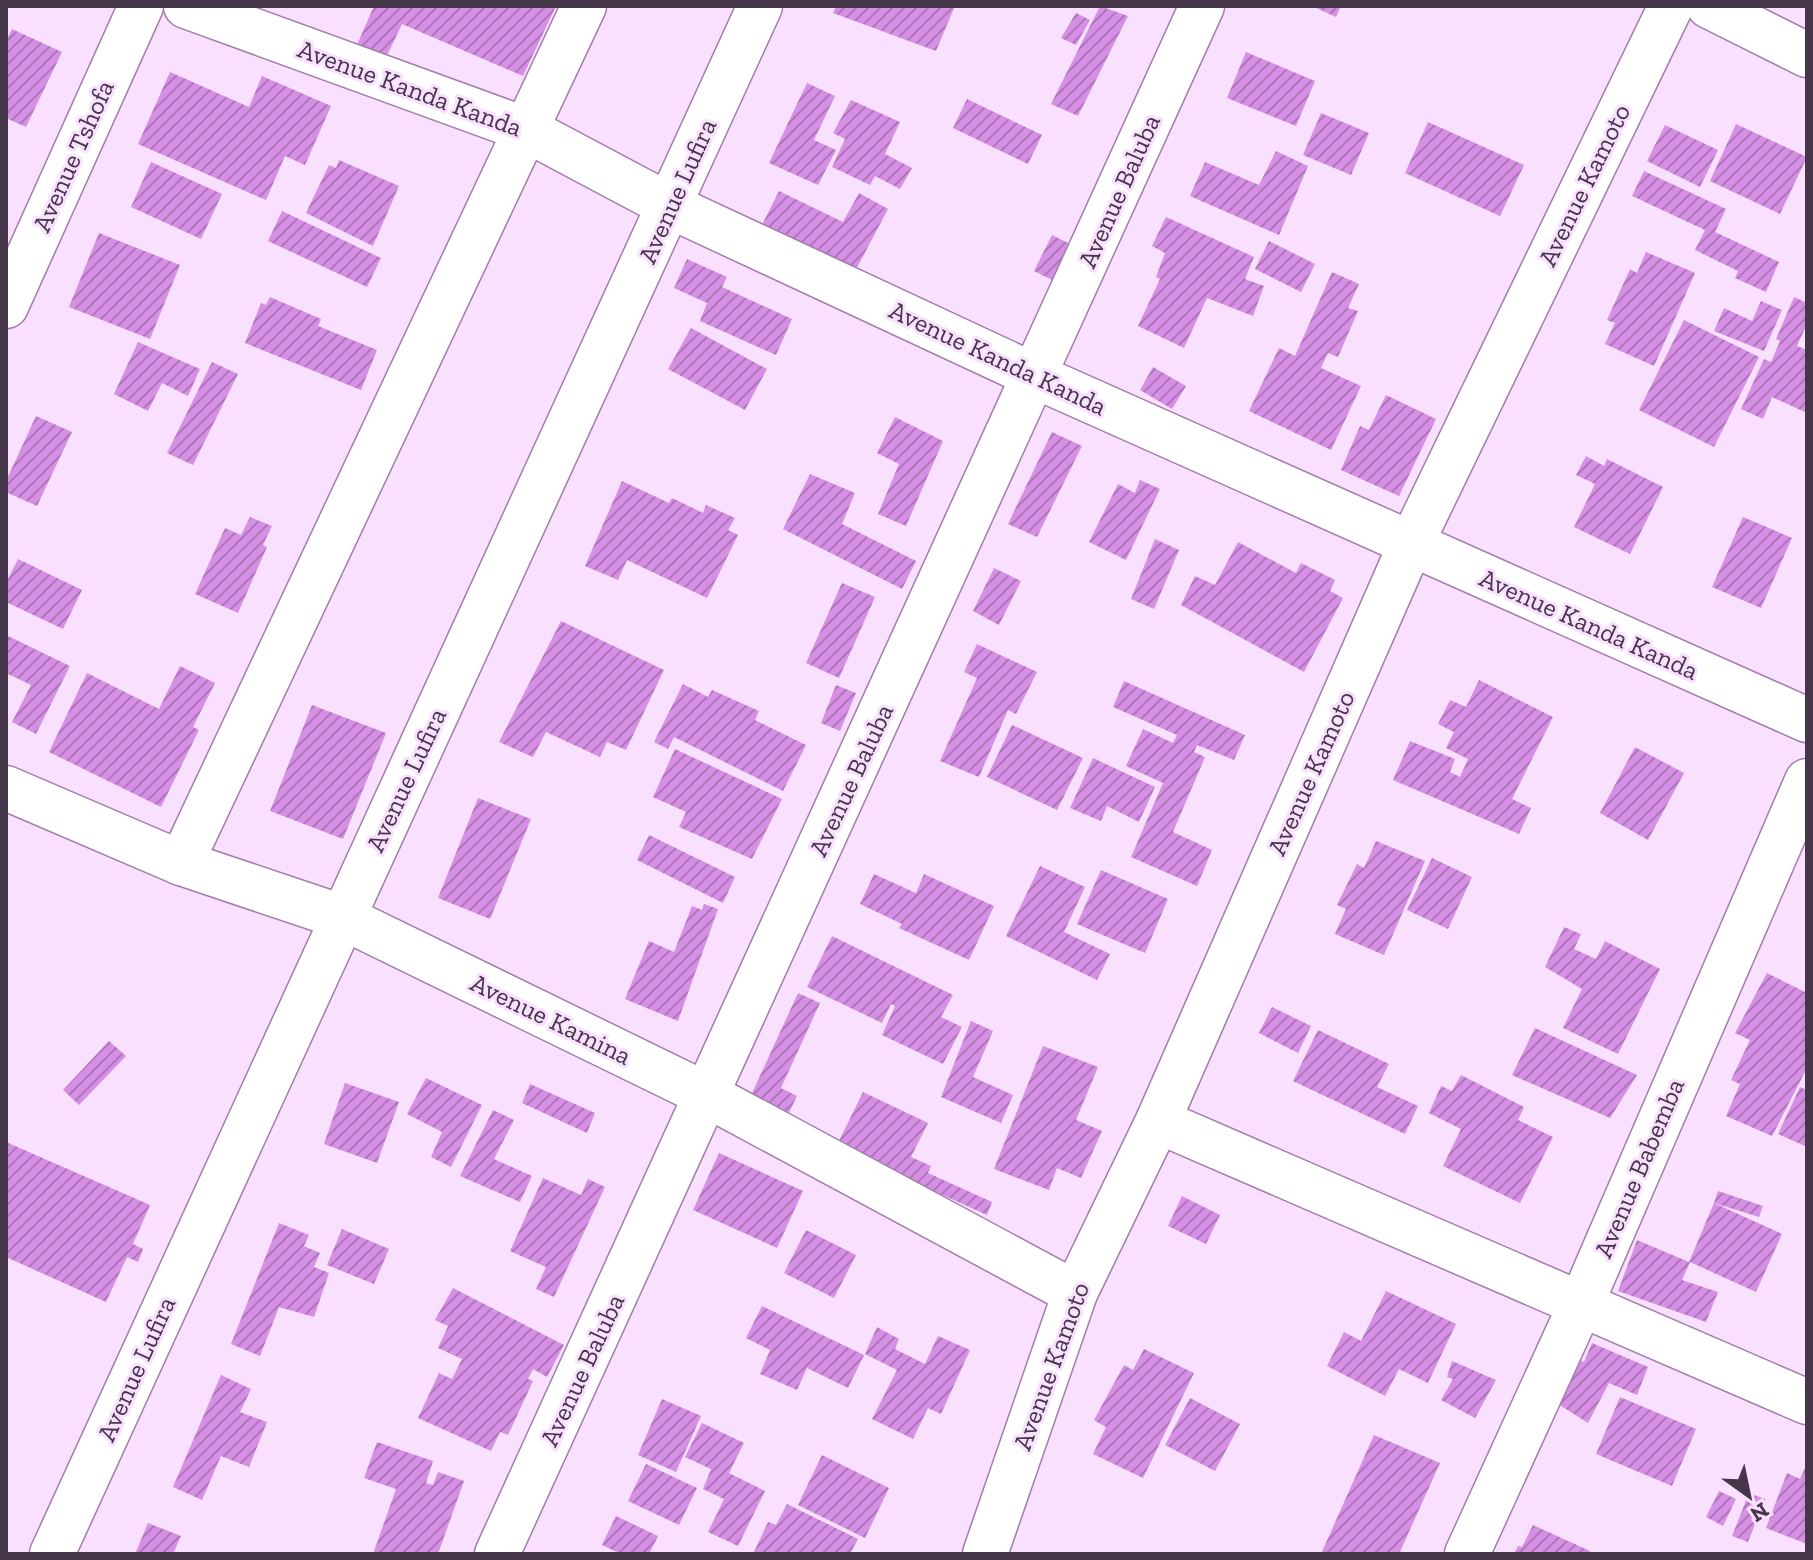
<svg xmlns="http://www.w3.org/2000/svg" width="1813" height="1560" font-family="'Zilla Slab',serif">
	<style>
		.building { fill: url(#building-hatch) }
		.lines { fill: none; stroke-linecap: round; stroke-linejoin: round }
		.minor-casing { stroke: #a27daa; stroke-width: 47 }
		.minor { stroke: #fff; stroke-width: 44 }
		.labels { text-anchor: middle; dominant-baseline: central; stroke-width: 6; stroke-linejoin: round; paint-order: stroke }
		.street-label { font-size: 26px; fill: #463649; stroke: #f9e0fe }
	</style>
	<defs>
		<pattern id="building-hatch" width="6" height="6" patternUnits="userSpaceOnUse" patternTransform="scale(2)"><rect width="6" height="6" fill="#d58fe4"/><path d="M-1 1l2-2M0 6l6-6M5 7l2-2" fill="none" stroke="#af76bb"/></pattern>
	</defs>
	<rect width="100%" height="100%" fill="#f9e0fe"/>
	<g class="building">
		<path d="M374,6H556L523,76L402,24L382,66L353,54Z"/>
		<path d="M836,6H955L936,51L833,13Z"/>
		<path d="M1100,6L1128,16L1078,116L1051,104Z"/>
		<path d="M1312,6H1341L1336,17Z"/>
		<path d="M1076,13L1090,20L1076,45L1061,38Z"/>
		<path d="M12,29L62,52L26,127L6,118V41Z"/>
		<path d="M1246,52L1315,81L1296,126L1227,98Z"/>
		<path d="M170,72L249,107L262,76L331,106L305,165L285,156L266,200L138,144Z"/>
		<path d="M807,83L835,96L814,140L836,150L818,185L769,163Z"/>
		<path d="M967,99L1042,135L1028,164L953,128Z"/>
		<path d="M851,100L900,122L885,154L912,168L900,189L875,176L870,185L832,167L845,139L833,133Z"/>
		<path d="M1321,113L1369,133L1351,175L1303,155Z"/>
		<path d="M1428,122L1524,165L1500,216L1405,173Z"/>
		<path d="M1736,124L1807,157L1780,214L1710,181Z"/>
		<path d="M1665,125L1718,150L1700,187L1647,161Z"/>
		<path d="M1276,151L1308,166L1279,235L1190,196L1205,162L1259,185Z"/>
		<path d="M339,160L399,186L373,246L306,213L329,165L336,168Z"/>
		<path d="M151,162L222,194L201,239L131,207Z"/>
		<path d="M1644,171L1726,209L1715,232L1779,262L1766,292L1735,278L1738,271L1695,250L1705,230L1632,196Z"/>
		<path d="M779,191L843,222L859,193L888,209L852,277L759,231Z"/>
		<path d="M282,211L381,258L367,287L268,241Z"/>
		<path d="M1166,217L1254,257L1245,279L1264,286L1253,316L1207,298L1184,348L1138,326L1160,279L1156,277L1165,253L1152,246Z"/>
		<path d="M99,233L180,265L150,339L69,307Z"/>
		<path d="M1052,235L1070,244L1052,280L1034,271Z"/>
		<path d="M1269,241L1315,264L1301,292L1255,269Z"/>
		<path d="M1646,252L1695,273L1654,366L1605,344L1615,323L1607,320L1630,269L1637,273Z"/>
		<path d="M687,259L727,277L722,287L792,319L776,355L700,321L707,303L674,288Z"/>
		<path d="M1332,272L1359,284L1348,308L1358,311L1338,357L1328,353L1321,368L1361,386L1331,450L1249,411L1279,348L1295,356Z"/>
		<path d="M270,297L321,319L318,326L377,350L361,390L245,343L261,303L266,305Z"/>
		<path d="M1794,297L1807,303V324L1797,346L1807,350V413L1772,397L1763,419L1741,409L1764,359L1771,362L1780,341L1776,339Z"/>
		<path d="M1761,301L1782,310L1764,351L1714,331L1724,308L1752,321Z"/>
		<path d="M1684,320L1759,357L1714,447L1639,410Z"/>
		<path d="M691,328L767,369L745,410L668,369Z"/>
		<path d="M138,342L200,369L188,396L162,383L148,411L114,394Z"/>
		<path d="M212,362L238,374L193,465L167,453Z"/>
		<path d="M1153,367L1186,386L1172,409L1140,390Z"/>
		<path d="M1386,395L1436,419L1399,496L1341,470L1360,426L1369,430Z"/>
		<path d="M36,416L72,432L37,506L6,492V481Z"/>
		<path d="M895,417L943,441L906,526L878,514L899,464L877,453Z"/>
		<path d="M1052,432L1082,446L1037,537L1008,524Z"/>
		<path d="M1586,456L1604,466L1607,459L1663,487L1630,554L1574,527L1595,484L1576,475Z"/>
		<path d="M810,474L855,493L842,524L916,561L902,589L783,529Z"/>
		<path d="M1140,480L1160,489L1126,560L1089,542L1118,484L1135,493Z"/>
		<path d="M622,481L669,503L672,498L703,513L706,505L735,518L728,530L738,535L707,598L627,560L618,580L585,566Z"/>
		<path d="M250,517L272,526L263,545L267,547L238,613L195,594L225,528L241,535Z"/>
		<path d="M1743,517L1792,538L1761,608L1712,587Z"/>
		<path d="M1155,539L1179,550L1154,609L1131,599Z"/>
		<path d="M1238,542L1296,573L1301,563L1335,580L1330,591L1343,598L1304,672L1181,605L1195,576L1215,585Z"/>
		<path d="M18,559L82,590L63,629L6,602V583Z"/>
		<path d="M994,568L1021,581L999,625L973,611Z"/>
		<path d="M842,583L875,597L839,678L806,663Z"/>
		<path d="M561,621L664,670L626,750L607,742L600,757L546,732L533,757L499,742Z"/>
		<path d="M6,635L70,666L36,734L12,722L31,685L6,673Z"/>
		<path d="M977,644L1037,672L1016,714L1008,710L979,777L940,761L977,678L964,672Z"/>
		<path d="M180,666L215,683L193,727L199,730L161,807L49,752L87,673L159,709Z"/>
		<path d="M1479,680L1553,717L1512,799L1531,808L1519,834L1393,780L1410,741L1455,759L1450,772L1460,777L1468,759L1446,748L1454,732L1438,724L1450,700L1466,707Z"/>
		<path d="M1124,681L1245,735L1234,760L1197,745L1194,752L1205,757L1173,832L1212,850L1197,886L1131,857L1163,783L1126,766L1143,729L1173,743L1177,735L1113,707Z"/>
		<path d="M683,684L708,697L712,690L759,711L755,720L806,745L783,791L674,737L668,749L654,742Z"/>
		<path d="M836,685L856,693L840,731L821,723Z"/>
		<path d="M312,705L386,733L343,839L270,811Z"/>
		<path d="M1012,725L1083,758L1057,810L987,777Z"/>
		<path d="M1635,747L1684,773L1648,840L1600,813Z"/>
		<path d="M675,749L782,799L752,859L679,827L686,812L653,797Z"/>
		<path d="M1093,758L1155,787L1139,822L1107,806L1101,821L1070,808Z"/>
		<path d="M478,798L531,819L490,919L438,898Z"/>
		<path d="M649,835L735,877L723,903L637,860Z"/>
		<path d="M1376,841L1425,861L1384,955L1335,934L1346,909L1337,905L1357,864L1364,868Z"/>
		<path d="M1432,858L1472,877L1448,929L1407,910Z"/>
		<path d="M1040,866L1085,887L1064,932L1110,954L1097,980L1006,936Z"/>
		<path d="M1101,870L1168,899L1145,953L1077,924Z"/>
		<path d="M874,874L916,893L924,874L994,906L969,960L899,928L902,924L860,904Z"/>
		<path d="M704,904L718,909L678,1021L625,999L649,941L674,952L692,906L702,910Z"/>
		<path d="M1564,927L1581,934L1574,949L1596,959L1605,941L1660,969L1618,1054L1563,1028L1582,989L1545,967Z"/>
		<path d="M832,936L953,995L941,1017L962,1027L943,1064L882,1035L895,1006L891,1004L882,1023L807,987Z"/>
		<path d="M1767,973L1807,993V1068L1772,1136L1726,1116L1740,1084L1731,1080L1750,1040L1735,1033Z"/>
		<path d="M798,993L820,1003L781,1088L797,1096L786,1119L748,1102Z"/>
		<path d="M1272,1007L1311,1026L1298,1053L1259,1033Z"/>
		<path d="M971,1021L993,1031L973,1077L1013,1095L1001,1123L941,1097Z"/>
		<path d="M1535,1028L1637,1075L1610,1118L1512,1075Z"/>
		<path d="M1318,1030L1389,1064L1377,1087L1418,1106L1405,1134L1293,1081Z"/>
		<path d="M109,1041L126,1056L79,1105L63,1090Z"/>
		<path d="M1043,1046L1098,1067L1076,1120L1102,1131L1081,1178L1057,1168L1049,1190L994,1169Z"/>
		<path d="M1461,1075L1524,1107L1518,1120L1553,1137L1520,1203L1443,1166L1461,1129L1429,1113L1441,1086L1452,1091Z"/>
		<path d="M426,1078L482,1105L451,1167L431,1157L442,1132L407,1114Z"/>
		<path d="M345,1083L399,1102L377,1163L324,1144Z"/>
		<path d="M530,1084L595,1113L587,1133L522,1103Z"/>
		<path d="M1800,1087L1807,1090V1147L1778,1134Z"/>
		<path d="M863,1092L928,1123L911,1157L931,1166L928,1173L992,1202L987,1215L836,1147Z"/>
		<path d="M493,1110L514,1120L494,1159L532,1176L520,1202L460,1176Z"/>
		<path d="M6,1142L150,1205L133,1244L143,1249L138,1262L127,1257L106,1302L6,1257Z"/>
		<path d="M719,1153L803,1191L777,1248L693,1210Z"/>
		<path d="M543,1178L581,1195L588,1179L605,1187L554,1297L536,1289L546,1267L510,1251Z"/>
		<path d="M1718,1191L1763,1206L1759,1217L1714,1203Z"/>
		<path d="M1182,1196L1220,1215L1206,1244L1168,1226Z"/>
		<path d="M1714,1203L1782,1234L1756,1292L1690,1262L1682,1280L1718,1292L1706,1322L1618,1291L1637,1240L1689,1262Z"/>
		<path d="M279,1223L309,1235L304,1246L320,1253L314,1267L329,1273L314,1317L279,1307L260,1356L231,1344Z"/>
		<path d="M342,1229L389,1249L374,1284L327,1265Z"/>
		<path d="M806,1230L856,1255L834,1298L784,1273Z"/>
		<path d="M453,1288L564,1345L547,1377L533,1369L528,1379L533,1381L508,1435L500,1432L491,1451L418,1418L439,1373L452,1379L462,1359L438,1348L448,1326L435,1320Z"/>
		<path d="M1386,1291L1456,1324L1428,1383L1399,1369L1385,1396L1327,1366L1344,1332L1361,1341Z"/>
		<path d="M762,1306L864,1355L848,1388L807,1368L797,1390L760,1374L770,1350L746,1338Z"/>
		<path d="M877,1327L899,1339L895,1349L925,1364L938,1336L970,1350L941,1414L928,1408L913,1439L872,1419L897,1370L865,1354Z"/>
		<path d="M1592,1343L1648,1367L1637,1395L1609,1383L1588,1423L1558,1404L1578,1359L1584,1362Z"/>
		<path d="M1144,1349L1194,1373L1143,1478L1093,1454L1106,1427L1094,1420L1124,1365L1133,1370Z"/>
		<path d="M1452,1361L1496,1380L1475,1418L1441,1400L1453,1379L1447,1377Z"/>
		<path d="M221,1375L251,1389L240,1412L267,1422L249,1467L221,1456L202,1500L173,1487Z"/>
		<path d="M1620,1397L1696,1429L1672,1486L1596,1454Z"/>
		<path d="M1190,1398L1240,1424L1215,1471L1165,1445Z"/>
		<path d="M662,1399L701,1416L676,1472L638,1455Z"/>
		<path d="M702,1423L744,1443L729,1473L765,1491L738,1546L708,1532L724,1499L703,1489L711,1469L685,1457Z"/>
		<path d="M1374,1435L1440,1463L1399,1554H1321Z"/>
		<path d="M377,1442L433,1461L426,1483L433,1485L438,1472L464,1481L438,1554H373L396,1489L364,1478Z"/>
		<path d="M822,1455L889,1488L865,1538L798,1505Z"/>
		<path d="M1807,1463V1544L1766,1528L1787,1473L1800,1479Z"/>
		<path d="M646,1464L697,1488L679,1525L628,1501Z"/>
		<path d="M1719,1491L1736,1499L1723,1526L1706,1517Z"/>
		<path d="M1749,1493L1765,1499L1748,1542L1732,1536Z"/>
		<path d="M787,1504L858,1539L850,1554H753L768,1522L776,1525Z"/>
		<path d="M616,1516L658,1536L649,1554H621L602,1545Z"/>
		<path d="M148,1523L181,1536L173,1554H135Z"/>
		<path d="M1533,1525L1590,1551L1589,1554H1514L1518,1546L1522,1547Z"/>
	</g>
	<g class="lines">
		<g class="minor-casing">
			<g id="minor">
				<path d="M186,6L527,130L670,206L1035,376L1807,720"/>
				<path d="M1709,6L1807,55"/>
				<path d="M6,306L141,6"/>
				<path d="M6,788L181,863L342,917L707,1095L1075,1293"/>
				<path d="M181,863L584,6"/>
				<path d="M1158,1121L1807,1402"/>
				<path d="M52,1554L760,6"/>
				<path d="M497,1554L1202,6"/>
				<path d="M985,1554L1075,1293L1158,1121L1410,546L1671,6"/>
				<path d="M1467,1554L1581,1304L1807,781"/>
			</g>
		</g>
		<use href="#minor" class="minor"/>
	</g>
	<g class="labels">
		<g class="street-label">
			<text transform="translate(410 88) rotate(20)">Avenue Kanda Kanda</text>
			<text transform="translate(73 156) rotate(-66)">Avenue Tshofa</text>
			<text transform="translate(1584 185) rotate(-64)">Avenue Kamoto</text>
			<text transform="translate(677 191) rotate(-66)">Avenue Lufira</text>
			<text transform="translate(1119 191) rotate(-66)">Avenue Baluba</text>
			<text transform="translate(998 358) rotate(25)">Avenue Kanda Kanda</text>
			<text transform="translate(1589 624) rotate(24)">Avenue Kanda Kanda</text>
			<text transform="translate(1311 773) rotate(-66)">Avenue Kamoto</text>
			<text transform="translate(406 780) rotate(-65)">Avenue Lufira</text>
			<text transform="translate(851 780) rotate(-65)">Avenue Baluba</text>
			<text transform="translate(551 1019) rotate(26)">Avenue Kamina</text>
			<text transform="translate(1639 1168) rotate(-67)">Avenue Babemba</text>
			<text transform="translate(1051 1366) rotate(-70)">Avenue Kamoto</text>
			<text transform="translate(136 1369) rotate(-66)">Avenue Lufira</text>
			<text transform="translate(582 1370) rotate(-65)">Avenue Baluba</text>
		</g>
	</g>
	<rect width="1813" height="1560" fill="none" stroke="#463649" stroke-width="16"/>
	<g transform="translate(1749 1496) rotate(147)" stroke="#f9e0fe" stroke-width="6" paint-order="stroke">
	<path d="M0-6L14 30L0 20L-14 30Z" fill="#463649"/>
	<text y="-12" font-size="22" font-weight="bold" text-anchor="middle" fill="#463649">N</text>
	</g>
</svg>
